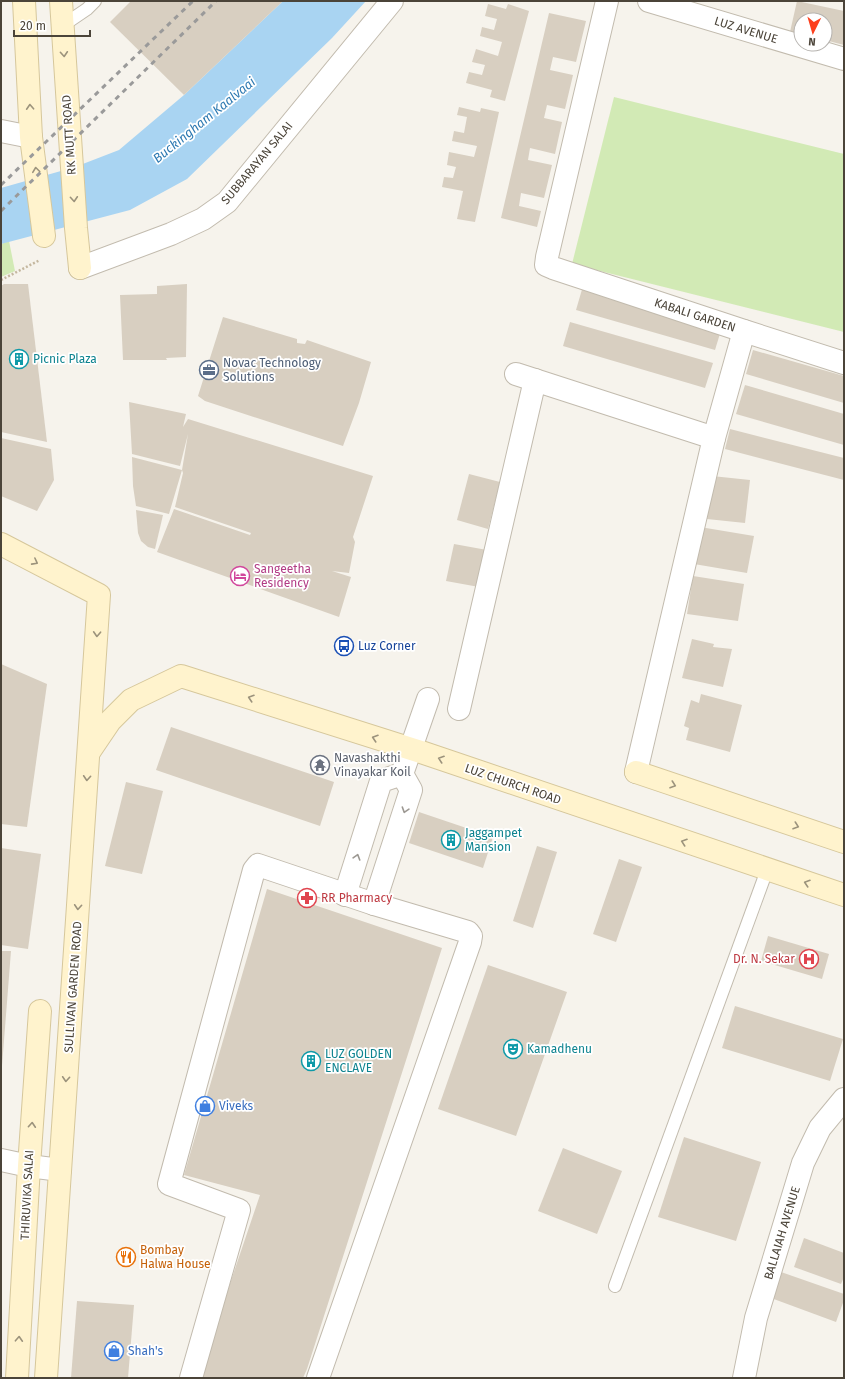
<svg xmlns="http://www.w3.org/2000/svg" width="845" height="1379" font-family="'Fira Sans',sans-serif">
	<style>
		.green { fill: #d2eab5 }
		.water { fill: #a9d4f2 }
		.building { fill: #d8cfc1 }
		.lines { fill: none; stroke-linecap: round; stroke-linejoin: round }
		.service-casing { stroke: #c2bbae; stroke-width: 14 }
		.minor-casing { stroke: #c2bbae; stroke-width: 24 }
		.tertiary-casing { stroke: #c2bbae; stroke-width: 24 }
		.secondary-casing { stroke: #d6c79b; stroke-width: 24 }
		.path { stroke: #c4b79f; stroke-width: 2.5; stroke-dasharray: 2 2; stroke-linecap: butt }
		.service { stroke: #fff; stroke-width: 12 }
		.minor { stroke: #fff; stroke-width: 22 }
		.tertiary { stroke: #fff; stroke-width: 22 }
		.secondary { stroke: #fff3cd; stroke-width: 22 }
		.rail { stroke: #9a9a9a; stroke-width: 3; stroke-dasharray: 5 5; stroke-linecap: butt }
		.oneway { stroke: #9c937c }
		.oneway2 { stroke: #9c9892 }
		.labels { text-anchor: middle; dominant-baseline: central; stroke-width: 3.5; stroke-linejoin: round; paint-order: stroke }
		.street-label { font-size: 12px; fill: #4b4439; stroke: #fff }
		.culture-label { font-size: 12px; fill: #0d838f; stroke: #fff; text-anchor: start }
		.service-label { font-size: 12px; fill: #4e5e75; stroke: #fff; text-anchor: start }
		.hotel-label { font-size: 12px; fill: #b23c85; stroke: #fff; text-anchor: start }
		.transit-label { font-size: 12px; fill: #164399; stroke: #fff; text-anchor: start }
		.worship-label { font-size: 12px; fill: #5b616d; stroke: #fff; text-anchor: start }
		.health-label { font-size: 12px; fill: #be3a42; stroke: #fff; text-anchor: start }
		.shop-label { font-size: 12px; fill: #366cbe; stroke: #fff; text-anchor: start }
		.food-label { font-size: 12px; fill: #c56008; stroke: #fff; text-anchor: start }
		.water-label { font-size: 13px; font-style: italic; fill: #2e7ab2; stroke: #fff }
	</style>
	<rect width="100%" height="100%" fill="#f6f3ec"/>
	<g class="green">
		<path d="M614,97L844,154V332L572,264Z"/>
		<path d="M9,241L15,271L1,277V244Z"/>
	</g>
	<path class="water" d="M283,1H366L332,38L187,179L130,210L1,244V188L75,167L119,150L184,95Z"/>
	<g class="building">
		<path d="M131,1H283L184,95L110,22Z"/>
		<path d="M797,1L844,11V45L825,40V20H801V35L790,32Z"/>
		<path d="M488,4L506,9L508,4L529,11L505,101L490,97L492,90L466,83L469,72L482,75L485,65L472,62L476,49L498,56L502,42L480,36L482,27L494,30L497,19L485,16Z"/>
		<path d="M549,13L586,21L576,62L553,57L550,70L573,75L565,109L547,105L544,118L562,122L555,154L530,148L528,160L552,165L544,198L521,193L519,206L541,211L537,227L501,218Z"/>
		<path d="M459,107L480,112L481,108L499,112L475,222L457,219L463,191L442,187L444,177L453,178L456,167L447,165L449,152L474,157L477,146L452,141L454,131L464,133L467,117L457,115Z"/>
		<path d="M4,284H28L47,442L1,432V286Z"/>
		<path d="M187,284L186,357L166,358L167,360H123L120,295L157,294V286Z"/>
		<path d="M583,286L722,327L715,350L576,310Z"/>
		<path d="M223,317L297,339V343L305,344L307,340L371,362L359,403L343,446L205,401L198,396Z"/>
		<path d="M570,322L713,363L705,388L563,346Z"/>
		<path d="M753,350L844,376V403L746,374Z"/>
		<path d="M745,385L844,414V445L736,414Z"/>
		<path d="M129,402L186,414L183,427L188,419L373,476L353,537L355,542L349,573L332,571L351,577L339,617L157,552L174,509L250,535L251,533L175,507L183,473L182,470L169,514L136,506L133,486L132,457L182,470L188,434L180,466L132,454Z"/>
		<path d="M730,429L844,458V480L725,449Z"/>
		<path d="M1,438L51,449L54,480L37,511L1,496Z"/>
		<path d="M469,474L500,482L488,529L457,520Z"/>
		<path d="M712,476L750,480L745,523L707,519Z"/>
		<path d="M136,510L163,515L155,549L148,547L141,541L138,533Z"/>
		<path d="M700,527L754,536L747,573L694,564Z"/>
		<path d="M454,544L487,550L479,587L446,581Z"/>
		<path d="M693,576L744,584L738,621L687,614Z"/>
		<path d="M692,639L714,644L713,647L732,649L723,687L682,678Z"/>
		<path d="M1,664L47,684L27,827L1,824Z"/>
		<path d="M701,694L742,705L730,752L686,740L689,728L684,726L691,700L699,703Z"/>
		<path d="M171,727L334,782L320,826L156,770Z"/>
		<path d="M126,782L163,791L142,874L105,866Z"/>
		<path d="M419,812L493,837L483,868L409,843Z"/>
		<path d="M537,846L557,852L533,928L513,921Z"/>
		<path d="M1,848L41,854L28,949L1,945Z"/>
		<path d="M619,859L642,867L616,942L593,934Z"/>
		<path d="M267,889L442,948L307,1369L303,1378H198L260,1195L184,1175Z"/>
		<path d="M768,936L829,954L822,979L761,961Z"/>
		<path d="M1,951H11L2,1066H1Z"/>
		<path d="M488,965L567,992L516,1136L438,1109Z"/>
		<path d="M735,1006L843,1039L830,1081L722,1048Z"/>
		<path d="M684,1137L761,1162L736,1241L658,1217Z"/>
		<path d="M563,1148L622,1171L597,1234L538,1211Z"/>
		<path d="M804,1238L844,1253V1277L841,1284L794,1267Z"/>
		<path d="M781,1272L844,1294V1300L836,1322L771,1298Z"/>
		<path d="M77,1301L134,1305L128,1378H71Z"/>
	</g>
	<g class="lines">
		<g class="service-casing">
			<g id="service">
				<path d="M62,26L87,9L95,1"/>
				<path d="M615,1286L767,870"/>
			</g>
		</g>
		<g class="minor-casing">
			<g id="minor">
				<path d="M607,1L547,257L546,265L553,268L744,331L844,363"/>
				<path d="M649,1L844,59"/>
				<path d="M1,131L31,137"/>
				<path d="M516,374L714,438"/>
				<path d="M459,709L535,380"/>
				<path d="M636,772L714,438L744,331"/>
				<path d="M345,895L381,781L402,774"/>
				<path d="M374,904L411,790L402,774L428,699"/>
				<path d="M1,1160L29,1166L60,1170"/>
				<path d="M191,1378L239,1210L169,1184L254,870L258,865L374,904L468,932L471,936L470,942L318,1378"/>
				<path d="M744,1378L756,1318L803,1163L820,1128L844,1099"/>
			</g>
		</g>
		<g class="tertiary-casing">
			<path id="tertiary" d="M80,268L171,234L203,219L227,202L392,1"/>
		</g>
		<g class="secondary-casing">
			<g id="secondary">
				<path d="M24,1L31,137L44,236"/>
				<path d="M61,1L76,228L80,268"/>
				<path d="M1,544L99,595L46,1378"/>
				<path d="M89,752L110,721L131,700L181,676L424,753L844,895"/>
				<path d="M636,772L844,842"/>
				<path d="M17,1378L29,1166L40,1011"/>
			</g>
		</g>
		<path class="path" d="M1,280L40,260"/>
		<use href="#service" class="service"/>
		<use href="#minor" class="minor"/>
		<use href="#tertiary" class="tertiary"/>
		<use href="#secondary" class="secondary"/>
		<g class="rail">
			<path d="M1,185L193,1"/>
			<path d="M1,211L216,1"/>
		</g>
	</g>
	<defs><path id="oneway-chevron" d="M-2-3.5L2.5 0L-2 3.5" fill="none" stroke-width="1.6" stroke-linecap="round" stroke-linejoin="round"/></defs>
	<g class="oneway">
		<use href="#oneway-chevron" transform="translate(64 54) rotate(86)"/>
		<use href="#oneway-chevron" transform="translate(30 107) rotate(-93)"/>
		<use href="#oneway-chevron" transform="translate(36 170) rotate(-97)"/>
		<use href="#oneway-chevron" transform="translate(74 199) rotate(86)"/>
		<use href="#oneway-chevron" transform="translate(35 562) rotate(28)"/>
		<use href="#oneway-chevron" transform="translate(97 634) rotate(93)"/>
		<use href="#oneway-chevron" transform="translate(251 698) rotate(-162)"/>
		<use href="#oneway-chevron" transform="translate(375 738) rotate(-162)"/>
		<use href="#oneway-chevron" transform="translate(441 759) rotate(-161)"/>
		<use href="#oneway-chevron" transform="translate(87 778) rotate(94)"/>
		<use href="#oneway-chevron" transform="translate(673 785) rotate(19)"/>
		<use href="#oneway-chevron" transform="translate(796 826) rotate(19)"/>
		<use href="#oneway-chevron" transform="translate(684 842) rotate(-161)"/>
		<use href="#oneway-chevron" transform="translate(807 883) rotate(-162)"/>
		<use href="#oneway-chevron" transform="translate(78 907) rotate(94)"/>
		<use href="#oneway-chevron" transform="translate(66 1079) rotate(94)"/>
		<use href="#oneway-chevron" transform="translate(32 1125) rotate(-86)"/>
		<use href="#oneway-chevron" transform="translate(19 1339) rotate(-87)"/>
	</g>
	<g class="oneway2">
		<use href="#oneway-chevron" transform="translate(405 810) rotate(108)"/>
		<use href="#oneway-chevron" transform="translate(357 857) rotate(-73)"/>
	</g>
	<defs>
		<g id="building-ring" transform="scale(1)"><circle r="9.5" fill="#fff" stroke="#0f9aa8" stroke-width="1.5"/><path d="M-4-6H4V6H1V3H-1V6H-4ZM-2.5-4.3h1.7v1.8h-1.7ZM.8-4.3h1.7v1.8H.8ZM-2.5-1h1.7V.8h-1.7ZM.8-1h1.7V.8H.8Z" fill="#0f9aa8"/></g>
		<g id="office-ring" transform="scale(1)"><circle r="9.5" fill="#fff" stroke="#5c6f8a" stroke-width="1.5"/><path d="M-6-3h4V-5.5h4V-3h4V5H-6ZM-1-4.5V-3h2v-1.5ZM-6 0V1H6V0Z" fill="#5c6f8a"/></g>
		<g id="hotel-ring" transform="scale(1)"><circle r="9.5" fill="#fff" stroke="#d1479c" stroke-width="1.5"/><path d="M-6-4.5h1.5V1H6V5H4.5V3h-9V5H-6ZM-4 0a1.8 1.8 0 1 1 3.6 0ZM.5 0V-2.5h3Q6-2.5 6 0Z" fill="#d1479c"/></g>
		<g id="bus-ring" transform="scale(1)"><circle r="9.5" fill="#fff" stroke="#1a4fb4" stroke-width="1.5"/><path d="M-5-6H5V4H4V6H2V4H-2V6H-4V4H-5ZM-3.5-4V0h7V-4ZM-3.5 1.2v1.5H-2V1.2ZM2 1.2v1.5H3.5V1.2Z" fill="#1a4fb4"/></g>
		<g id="temple-ring" transform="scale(1)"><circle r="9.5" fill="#fff" stroke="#6b7280" stroke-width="1.5"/><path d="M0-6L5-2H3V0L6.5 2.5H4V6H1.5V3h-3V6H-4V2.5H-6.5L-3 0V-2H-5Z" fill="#6b7280"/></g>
		<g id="pharmacy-ring" transform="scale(1)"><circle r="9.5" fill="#fff" stroke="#e0444e" stroke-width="1.5"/><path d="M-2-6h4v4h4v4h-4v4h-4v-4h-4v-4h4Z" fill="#e0444e"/></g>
		<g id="hospital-ring" transform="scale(1)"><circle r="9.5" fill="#fff" stroke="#e0444e" stroke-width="1.5"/><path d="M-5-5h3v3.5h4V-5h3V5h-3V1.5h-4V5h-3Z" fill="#e0444e"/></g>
		<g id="theatre-ring" transform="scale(1)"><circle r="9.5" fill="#fff" stroke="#0f9aa8" stroke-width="1.5"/><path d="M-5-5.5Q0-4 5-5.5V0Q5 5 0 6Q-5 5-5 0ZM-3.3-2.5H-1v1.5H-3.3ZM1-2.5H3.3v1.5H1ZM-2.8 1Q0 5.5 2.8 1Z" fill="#0f9aa8"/></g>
		<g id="shop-ring" transform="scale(1)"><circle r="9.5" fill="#fff" stroke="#3f7fe0" stroke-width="1.5"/><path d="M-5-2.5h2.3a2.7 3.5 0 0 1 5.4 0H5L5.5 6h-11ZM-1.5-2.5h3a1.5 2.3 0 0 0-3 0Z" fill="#3f7fe0"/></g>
		<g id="restaurant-ring" transform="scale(1)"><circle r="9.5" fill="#fff" stroke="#e8710a" stroke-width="1.5"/><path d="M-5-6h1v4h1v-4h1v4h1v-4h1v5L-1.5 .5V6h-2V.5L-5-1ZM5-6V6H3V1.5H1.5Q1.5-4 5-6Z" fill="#e8710a"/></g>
	</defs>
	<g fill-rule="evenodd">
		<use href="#building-ring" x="19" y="359"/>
		<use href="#office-ring" x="209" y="370"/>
		<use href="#hotel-ring" x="240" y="576"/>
		<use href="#bus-ring" x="344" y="646"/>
		<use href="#temple-ring" x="320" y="765"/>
		<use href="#building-ring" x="451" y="840"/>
		<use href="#pharmacy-ring" x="307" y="898"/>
		<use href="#hospital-ring" x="809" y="959"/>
		<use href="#theatre-ring" x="513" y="1049"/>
		<use href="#building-ring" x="311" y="1061"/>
		<use href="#shop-ring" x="205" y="1106"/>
		<use href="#restaurant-ring" x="126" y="1257"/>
		<use href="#shop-ring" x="114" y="1351"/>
	</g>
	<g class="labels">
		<g class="street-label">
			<text transform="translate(746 30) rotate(17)">LUZ AVENUE</text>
			<text transform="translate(69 135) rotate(-94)">RK MUTT ROAD</text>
			<text transform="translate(257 163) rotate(-50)">SUBBARAYAN SALAI</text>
			<text transform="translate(695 315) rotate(18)">KABALI GARDEN</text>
			<text transform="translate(513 784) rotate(19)">LUZ CHURCH ROAD</text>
			<text transform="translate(73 987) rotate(-86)">SULLIVAN GARDEN ROAD</text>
			<text transform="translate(27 1195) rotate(-87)">THIRUVIKA SALAI</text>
			<text transform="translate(782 1233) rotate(-73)">BALLAIAH AVENUE</text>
		</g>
		<g class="culture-label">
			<text x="33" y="359">Picnic Plaza</text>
			<text x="465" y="833">Jaggampet<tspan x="465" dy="14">Mansion</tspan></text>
			<text x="527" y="1049">Kamadhenu</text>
			<text x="325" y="1054">LUZ GOLDEN<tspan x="325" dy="14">ENCLAVE</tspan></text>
		</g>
		<g class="service-label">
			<text x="223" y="363">Novac Technology<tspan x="223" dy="14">Solutions</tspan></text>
		</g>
		<g class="hotel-label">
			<text x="254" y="569">Sangeetha<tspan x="254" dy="14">Residency</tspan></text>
		</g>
		<g class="transit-label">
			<text x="358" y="646">Luz Corner</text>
		</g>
		<g class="worship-label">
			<text x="334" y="758">Navashakthi<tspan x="334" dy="14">Vinayakar Koil</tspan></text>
		</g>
		<g class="health-label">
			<text x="321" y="898">RR Pharmacy</text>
			<text x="795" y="959" text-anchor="end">Dr. N. Sekar</text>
		</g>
		<g class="shop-label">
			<text x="219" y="1106">Viveks</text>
			<text x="128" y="1351">Shah's</text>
		</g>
		<g class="food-label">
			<text x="140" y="1250">Bombay<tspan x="140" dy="14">Halwa House</tspan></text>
		</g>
		<g class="water-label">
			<text transform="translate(204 120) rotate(-39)">Buckingham Kaalvaai</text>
		</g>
	</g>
	<rect width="845" height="1379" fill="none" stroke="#4b4439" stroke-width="4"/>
	<g transform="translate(813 32) rotate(185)"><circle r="19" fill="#ffffff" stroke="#b7b4b0"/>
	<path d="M0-3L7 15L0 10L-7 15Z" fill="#fc3f1d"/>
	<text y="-6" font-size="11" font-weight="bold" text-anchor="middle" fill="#4b4439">N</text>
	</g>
	<path d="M14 30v6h76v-6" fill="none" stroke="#4b4439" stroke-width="2"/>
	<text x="20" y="30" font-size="12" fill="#4b4439" stroke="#ffffff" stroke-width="3" paint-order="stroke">20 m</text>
</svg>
